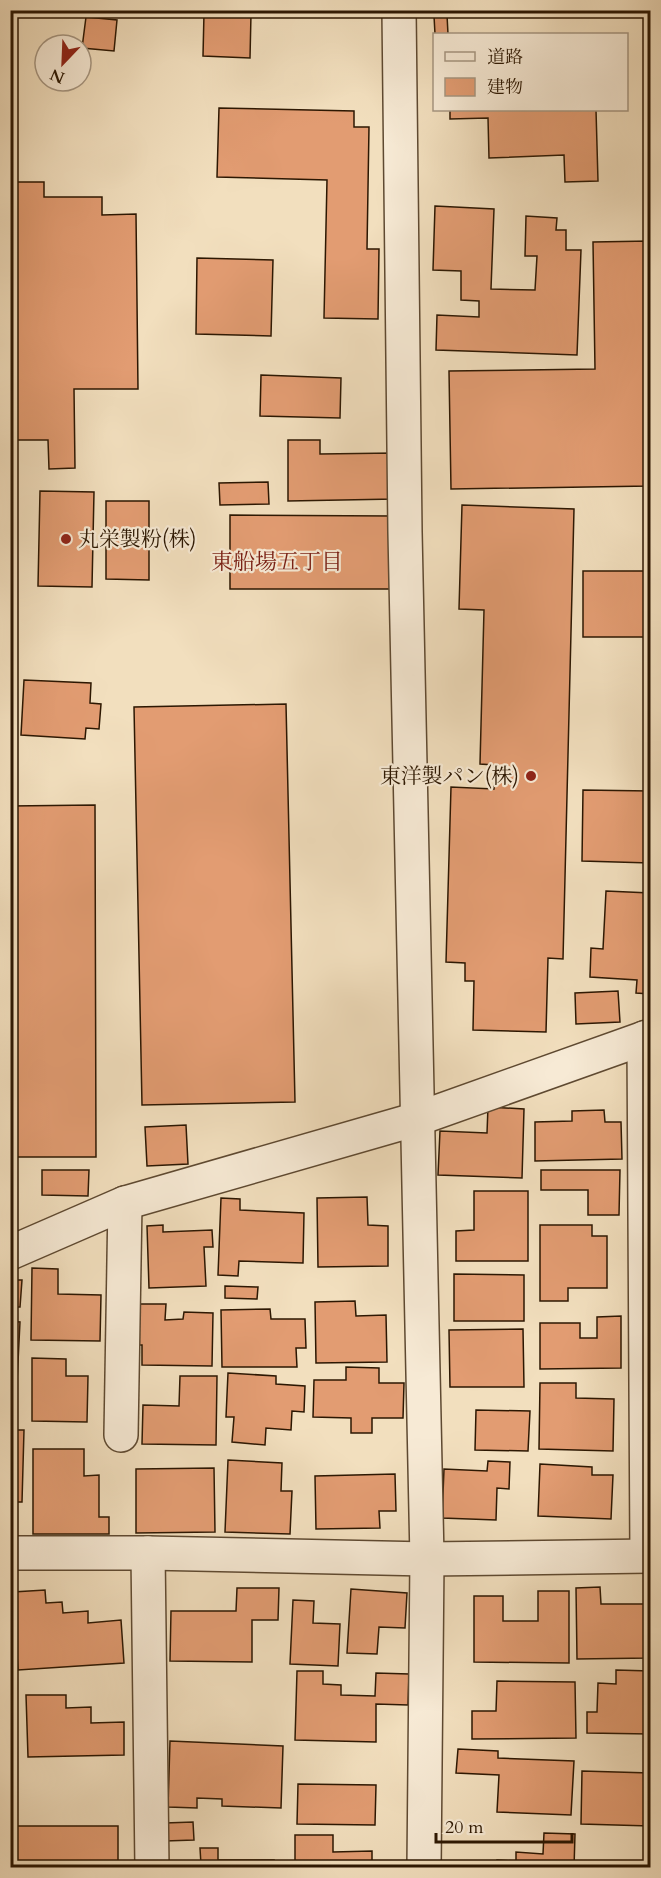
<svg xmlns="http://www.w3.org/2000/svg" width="661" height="1878" font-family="Cardo,'Noto Serif JP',serif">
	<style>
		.building { fill: #e29c72; stroke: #2c1702; stroke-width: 1.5 }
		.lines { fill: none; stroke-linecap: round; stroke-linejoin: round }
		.minor-casing { stroke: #5e4931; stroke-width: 36 }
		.minor { stroke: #f7ead5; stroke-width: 33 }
		.poi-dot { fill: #8f2418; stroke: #f7ead5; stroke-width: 2 }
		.labels { text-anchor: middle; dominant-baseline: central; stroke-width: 4.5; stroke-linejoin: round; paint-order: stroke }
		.poi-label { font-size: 21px; fill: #2c1702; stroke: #f7ead5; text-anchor: start }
		.neighbourhood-label { font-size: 22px; fill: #7a1f14; stroke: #f7ead5 }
	</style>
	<rect width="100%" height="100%" fill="#f2dfbe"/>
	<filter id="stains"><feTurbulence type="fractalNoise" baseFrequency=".00333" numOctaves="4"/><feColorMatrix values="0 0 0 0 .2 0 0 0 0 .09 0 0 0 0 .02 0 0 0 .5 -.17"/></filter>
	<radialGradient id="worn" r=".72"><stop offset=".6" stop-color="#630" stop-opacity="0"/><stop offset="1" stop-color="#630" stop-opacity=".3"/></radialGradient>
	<g class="building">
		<path d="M204,13L251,14L250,58L203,56Z"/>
		<path d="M447,15L448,34H435L434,16Z"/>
		<path d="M86,17L117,20L114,51L82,48Z"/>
		<path d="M219,108L354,111V127H369L367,249H379L378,319L324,318L327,180L217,177Z"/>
		<path d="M450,110H596L598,181L565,182L564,155L489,158L488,118L450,119Z"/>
		<path d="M10,182H44V197H102V215L136,214L138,389H74L75,468L49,469L48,440H10Z"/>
		<path d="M435,206L494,209L491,289L535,290L537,256H525L526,216L557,218L556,230H566V250H581L577,355L436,350L437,315L479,317V301L461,300V271L433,270Z"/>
		<path d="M650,241V486L451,489L449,371L595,369L593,242Z"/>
		<path d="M197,258L273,260L271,336L196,334Z"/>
		<path d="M261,375L341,378L340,418L260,416Z"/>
		<path d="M288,440H320V454L394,453L395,499L288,501Z"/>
		<path d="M268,482L269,504L220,505L219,483Z"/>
		<path d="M40,491L94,492L92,587L38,586Z"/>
		<path d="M106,501H149V580L106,579Z"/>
		<path d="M462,505L574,509L563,959L548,958L546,1032L473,1030L474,981H465V963L446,962L451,787L494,789V765L480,764L484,610L459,609Z"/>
		<path d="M230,515L393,516V589H230Z"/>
		<rect x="583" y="571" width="67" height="66"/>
		<path d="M24,680L91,683L90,703L101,704L99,729L86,728L85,739L21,735Z"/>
		<path d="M286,704L295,1102L142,1105L134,707Z"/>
		<path d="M583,790L650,791V863L582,861Z"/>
		<path d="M95,805L96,1157H10V806Z"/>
		<path d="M606,891L650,893V994L636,993L637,980L590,977L591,948L603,949Z"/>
		<path d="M618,991L620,1022L576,1024L575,993Z"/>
		<path d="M488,1107L524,1109L522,1178L438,1175L440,1131L487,1133Z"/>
		<path d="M604,1110L605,1122H621L622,1159L535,1161V1122L572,1121V1111Z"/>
		<path d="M186,1125L188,1164L147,1166L145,1127Z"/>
		<path d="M42,1170H89L88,1196L42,1195Z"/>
		<path d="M541,1170H620L619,1215H588V1190H541Z"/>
		<path d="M474,1191H528V1261H456V1231L474,1230Z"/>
		<path d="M367,1197L368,1225L388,1226V1266L318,1267L317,1198Z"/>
		<path d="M221,1198L240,1199V1210L304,1213L303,1263L239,1261L238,1276L218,1275Z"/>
		<path d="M163,1225V1232L212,1230L213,1247H204L206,1286L149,1288L147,1226Z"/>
		<path d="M540,1225H592V1236H607V1288H568V1301H540Z"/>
		<path d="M32,1268L58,1269V1294L101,1295L100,1341L31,1340Z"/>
		<path d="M454,1274L524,1275V1321H454Z"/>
		<path d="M10,1280H22L20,1307H10Z"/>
		<path d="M225,1286L258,1287L257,1299L225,1298Z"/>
		<path d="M355,1301L356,1316L386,1315L387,1362L316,1363L315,1302Z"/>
		<path d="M136,1304H166L165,1320L183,1319L184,1312L213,1313L212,1366L142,1365V1345H136Z"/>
		<path d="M270,1309L271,1319H305L306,1348H296L297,1367H222L221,1310Z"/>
		<path d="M621,1316V1368L540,1369V1323H580V1338H597V1317Z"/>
		<path d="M10,1321L20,1322L17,1382H10Z"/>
		<path d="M523,1329L524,1387H450L449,1330Z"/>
		<path d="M32,1358L66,1359V1376H88L87,1422L32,1421Z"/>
		<path d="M346,1367L379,1368V1383H404L403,1418H372V1433H351V1418L313,1417L314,1380H346Z"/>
		<path d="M228,1373L276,1376V1384L305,1386L304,1412L292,1411L291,1430L266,1428L265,1445L232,1442L234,1417H226Z"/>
		<path d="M180,1376H217L216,1445L142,1444L143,1405L179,1406Z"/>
		<path d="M540,1383H576V1398L614,1399L613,1451L539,1449Z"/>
		<path d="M476,1410L530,1411L528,1451L475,1450Z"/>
		<path d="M10,1430H24L22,1502H10Z"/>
		<path d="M33,1449H84V1476L99,1475V1517H109V1534H33Z"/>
		<path d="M228,1460L282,1463L281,1491H292L290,1534L225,1532Z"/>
		<path d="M488,1461L510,1462L509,1489L497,1488L496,1520L442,1518L444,1469L487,1471Z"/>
		<path d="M540,1464L592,1467V1475H613L611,1519L538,1516Z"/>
		<path d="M214,1468L215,1532L136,1533V1469Z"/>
		<path d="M395,1474L396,1511H379L380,1528L316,1529L315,1476Z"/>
		<path d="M600,1587L601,1604H650V1658L577,1659L576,1588Z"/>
		<path d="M237,1588H279L278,1620H252V1662L170,1661L171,1611H236Z"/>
		<path d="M351,1589L407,1593L405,1628L379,1627L377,1654L347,1653Z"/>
		<path d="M45,1590L46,1603L62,1602L63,1613L88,1611V1623L121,1620L124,1663L18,1670L13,1592Z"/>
		<path d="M538,1591H569V1663L474,1662V1596H503V1621H538Z"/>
		<path d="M293,1600L314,1601L313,1623L340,1624L338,1666L290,1664Z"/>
		<path d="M616,1670L650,1671V1734L587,1733V1712H597L598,1683L616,1684Z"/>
		<path d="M297,1671H323V1684L341,1685V1695L375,1696L376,1673L409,1674L408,1705L376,1704V1742L295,1740Z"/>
		<path d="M13,1681L15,1752H10V1682Z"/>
		<path d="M497,1681L575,1682L576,1738L472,1739V1711H496Z"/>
		<path d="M26,1695H66V1708L91,1707V1723L124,1722V1755L28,1757Z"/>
		<path d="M170,1741L283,1746L281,1808L222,1806V1799L197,1798V1808L168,1807Z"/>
		<path d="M458,1749L498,1751V1758L574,1761L571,1815L497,1812L499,1775L456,1773Z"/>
		<path d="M582,1771L650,1773V1826L581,1824Z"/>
		<path d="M298,1784L376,1785L375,1825L297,1824Z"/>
		<path d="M193,1822L194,1840L165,1841V1823Z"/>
		<rect x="13" y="1826" width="105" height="42"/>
		<path d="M544,1833L575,1834L574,1868H496L497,1860L516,1861V1852L543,1854Z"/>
		<path d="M295,1835H333V1852L372,1851V1868H295Z"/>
		<path d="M200,1848H218V1860H274V1868H177V1865H201Z"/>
	</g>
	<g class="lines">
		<g class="minor-casing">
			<g id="minor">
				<path d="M399,10L405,532L427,1559L424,1868"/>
				<path d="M644,1038L647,1556"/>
				<path d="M10,1253L125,1203L417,1119L650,1036"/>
				<path d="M121,1435L125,1203"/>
				<path d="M10,1553H148L427,1559L650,1556"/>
				<path d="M148,1553L152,1868"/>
			</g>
		</g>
		<use href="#minor" class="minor"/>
	</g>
	<g class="poi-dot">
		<circle cx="66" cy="539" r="6"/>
		<circle cx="531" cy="776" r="6"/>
	</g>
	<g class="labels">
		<g class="poi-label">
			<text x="78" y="539">丸栄製粉(株)</text>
			<text x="519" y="776" text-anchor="end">東洋製パン(株)</text>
		</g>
		<g class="neighbourhood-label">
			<text x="277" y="562">東船場五丁目</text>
		</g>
	</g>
	<rect width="661" height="1878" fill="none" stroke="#f2dfbe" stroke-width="36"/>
	<rect x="12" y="12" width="637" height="1854" fill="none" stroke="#2c1702" stroke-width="3"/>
	<rect x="18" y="18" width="625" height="1842" fill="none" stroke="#2c1702" stroke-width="1.5"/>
	<rect x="433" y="33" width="195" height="78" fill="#f7ead5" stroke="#a69681" stroke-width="1.5"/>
	<rect x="445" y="52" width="30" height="9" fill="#f7ead5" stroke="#a69681" stroke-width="1.5"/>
	<text x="487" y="63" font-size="18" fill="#2c1702">道路</text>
	<rect x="445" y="78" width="30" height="18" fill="#e29c72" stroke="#a69681" stroke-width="1.5"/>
	<text x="487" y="93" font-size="18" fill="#2c1702">建物</text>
	<g transform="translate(63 63) rotate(203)"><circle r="28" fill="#f7ead5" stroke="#a69681" stroke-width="1.5"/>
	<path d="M0-4.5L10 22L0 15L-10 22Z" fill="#8f2418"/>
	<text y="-9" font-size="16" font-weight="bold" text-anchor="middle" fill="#2c1702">N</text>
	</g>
	<path d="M436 1833v9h136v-9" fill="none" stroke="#2c1702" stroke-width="3"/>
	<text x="445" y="1833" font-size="18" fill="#2c1702" stroke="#f7ead5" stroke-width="4.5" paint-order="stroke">20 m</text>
	<rect width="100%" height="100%" filter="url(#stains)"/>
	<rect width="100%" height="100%" fill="url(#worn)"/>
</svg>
